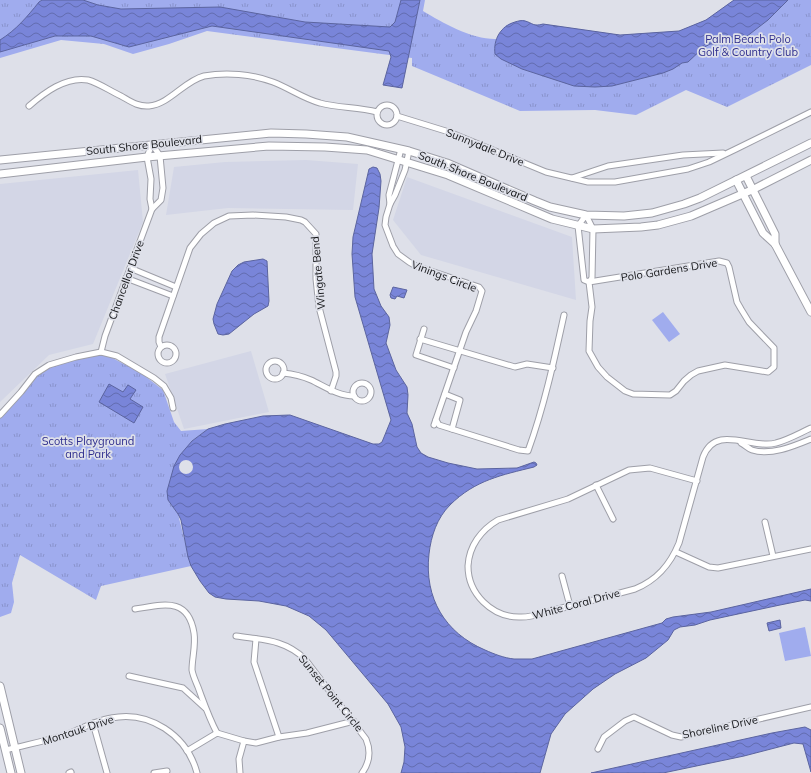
<svg xmlns="http://www.w3.org/2000/svg" width="811" height="773" font-family="Mulish,sans-serif">
	<style>
		.built { fill: #d3d6e6 }
		.park { fill: url(#park-tufts) }
		.pitch { fill: #a0acee }
		.water { fill: url(#water-waves); stroke: #5b649f }
		.pier { fill: #dee0e9 }
		.lines { fill: none; stroke-linecap: round; stroke-linejoin: round }
		.minor-casing { stroke: #9e9fa8; stroke-width: 7 }
		.tertiary-casing { stroke: #9e9fa8; stroke-width: 9 }
		.secondary-casing { stroke: #9e9fa8; stroke-width: 9 }
		.minor { stroke: #fff; stroke-width: 5 }
		.tertiary { stroke: #fff; stroke-width: 7 }
		.secondary { stroke: #fff; stroke-width: 7 }
		.labels { text-anchor: middle; dominant-baseline: central; stroke-width: 3.5; stroke-linejoin: round; paint-order: stroke }
		.park-label { font-size: 11px; fill: #2e2d8e; stroke: #dee0e9 }
		.street-label { font-size: 11px; fill: #151619; stroke: #dee0e9 }
	</style>
	<defs>
		<pattern id="park-tufts" width="24" height="20" patternUnits="userSpaceOnUse"><rect width="24" height="20" fill="#a0acee"/><path d="M3 7l-1-3M5 7V3M7 7l1-3M15 17l-1-3M17 17v-4M19 17l1-3" fill="none" stroke="#8993cc"/></pattern>
		<pattern id="water-waves" width="16" height="10" patternUnits="userSpaceOnUse"><rect width="16" height="10" fill="#7985d9"/><path d="M0 5q4-4 8 0t8 0" fill="none" stroke="#626caf"/></pattern>
	</defs>
	<rect width="100%" height="100%" fill="#dee0e9"/>
	<g class="built">
		<path d="M306,160L358,164L353,210L228,208L166,215L174,167L225,162Z"/>
		<path d="M138,170L143,222L93,344L49,355L0,402V184Z"/>
		<path d="M407,177L572,237L576,300L421,255L393,220Z"/>
		<path d="M251,351L269,412L184,429L165,374Z"/>
	</g>
	<g class="park">
		<path d="M0,0H425L423,11C443,23 473,40 497,39C503,24 509,23 524,20C531,24 536,26 543,24L620,35L679,31L706,20L734,0H811V65L727,107L686,90L636,115L595,110L520,111L412,66V58L207,31L169,44L133,54L104,44L61,40L0,58Z"/>
		<path d="M101,352L141,373L163,390L174,422L181,431L208,429L192,441L168,500L178,514L191,566L101,586L96,600L20,555L12,583L14,602L11,613L0,617V412L43,366Z"/>
	</g>
	<g class="pitch">
		<path d="M663,312L680,334L669,342L652,320Z"/>
		<path d="M805,627L811,656L785,661L779,633Z"/>
	</g>
	<g class="water">
		<path d="M42,0H83L98,5L121,9L220,7L305,22L390,27L395,22L401,0H420L402,88L383,85L391,57L389,51L212,26L129,47L91,36H55L0,52V40C16,30 27,17 39,2Z"/>
		<path d="M734,0H788L768,20L742,40L731,43L710,44L703,48L688,62L682,63L673,69L663,73L612,86L595,87L574,86L522,69L501,59L495,54C493,39 501,26 515,22C518,21 522,20 525,21C533,23 533,27 543,24L620,35L679,31L706,20Z"/>
		<path d="M373,167L377,168L380,174L381,181L379,208L372,254L374,289L381,306L389,317L390,325L386,343L396,370L407,387L408,395L407,413L412,424L417,447L421,453L428,457L448,463L477,469L517,468L534,462L536,463L537,465L534,467C502,475 475,480 450,505C437,518 431,536 429,554C424,598 445,633 485,650C494,654 504,658 514,659C520,659 526,659 532,659L662,623L666,619L673,617L711,612L746,604L811,589V601L805,600L780,605L710,620L695,625L680,627L674,630L668,640L646,658L615,674L593,689L565,714L551,734L540,773H401L404,762L405,747L401,727L388,704L326,630L309,616L286,606L259,601L226,599L215,597L209,593L200,581L191,566L188,557L181,520L178,514L168,500L167,491L174,466L180,455L192,441L208,429L225,424L263,416L290,415L373,444H379L382,442L391,420L355,297L352,254L353,237L369,169Z"/>
		<path d="M263,259L267,261L269,301L268,306L254,314L229,334L223,335L218,334L214,324L213,319L217,304L232,271L238,265L244,262Z"/>
		<path d="M393,287L407,290L404,298L397,296L395,299L391,298L390,295Z"/>
		<path d="M109,384L123,392L128,385L136,390L130,399L143,407L134,423L99,402Z"/>
		<path d="M780,620L781,628L769,631L767,623Z"/>
		<path d="M805,727L811,730V772L803,744L794,743L744,756L663,773H591L772,733Z"/>
	</g>
	<circle class="pier" cx="186" cy="467" r="7"/>
	<g class="lines">
		<g class="minor-casing">
			<g id="minor">
				<circle cx="387" cy="115" r="10"/>
				<path d="M29,106C44,93 66,76 88,80C99,83 110,91 121,96C130,101 138,107 149,106C170,104 184,81 204,76C226,72 252,74 273,82C289,88 304,99 320,103C338,108 358,107 377,112"/>
				<path d="M397,116L449,132L546,172L588,182H615L688,169L709,162L736,149L811,112"/>
				<path d="M152,144L147,157L151,179L150,199L152,209"/>
				<path d="M409,151L405,170L395,195L390,204L386,217L385,225L393,246L398,254L409,262L416,266L479,287L482,291L476,311L466,332L434,425"/>
				<path d="M572,178L608,166L683,155L723,153"/>
				<path d="M390,204L389,195L401,149"/>
				<path d="M586,215L593,229L592,278L589,282L584,280L578,226Z"/>
				<path d="M719,261L727,263L729,267L737,302L741,309L749,322L774,348V367L768,372L725,365L698,371L691,375L684,381L676,391L670,395L633,394L625,391L607,377L598,367L589,351L590,321L592,307L589,282Z"/>
				<path d="M130,268L176,287"/>
				<path d="M126,278L173,296"/>
				<path d="M424,329L416,355L454,368"/>
				<path d="M420,339L515,367L527,364L553,368"/>
				<circle cx="167" cy="354" r="9"/>
				<path d="M161,347L159,342V337L190,248L201,234L214,223L229,216L253,215L286,217L301,220L305,222L316,234V279L319,307L336,372V376L331,391"/>
				<path d="M101,352L105,336L152,209L161,200L163,188L160,156L152,144"/>
				<circle cx="275" cy="370" r="9"/>
				<path d="M283,373C293,374 302,376 311,380C324,386 338,396 354,396"/>
				<circle cx="362" cy="392" r="9"/>
				<path d="M445,394L460,400L452,429"/>
				<path d="M0,415L21,392L35,374L49,365L76,357L101,352L117,356L154,378L164,386L171,398L173,408"/>
				<path d="M436,420L439,425L519,450L528,451C544,407 554,361 564,315"/>
				<path d="M741,443C745,445 749,449 752,450C771,456 794,446 811,439"/>
				<path d="M697,481L650,468L629,470L568,499L498,520C481,530 469,546 468,566C468,594 492,617 519,617C532,618 545,612 558,609C583,603 609,596 635,589C657,580 670,565 679,543L703,457C716,423 751,450 776,443C788,440 800,433 811,428"/>
				<path d="M596,485L613,519"/>
				<path d="M765,522L773,556"/>
				<path d="M676,552L709,567L718,568L811,549"/>
				<path d="M562,576L570,606"/>
				<path d="M135,609C162,605 188,596 194,633C196,645 192,658 192,670C193,676 196,682 198,687C204,703 209,718 217,733"/>
				<path d="M236,636C263,640 284,639 305,659L366,739C371,751 370,762 362,773"/>
				<path d="M256,639L254,662L279,737"/>
				<path d="M129,676L183,688L205,708"/>
				<path d="M93,723L107,773"/>
				<path d="M598,749L604,737L625,721L634,717L672,735L681,737L811,707"/>
				<path d="M6,750C25,745 46,741 65,735C80,729 95,721 111,718C149,710 187,735 197,773"/>
				<path d="M187,751L217,733L244,741L256,743L279,737L307,733L354,721"/>
				<path d="M69,773L71,772"/>
				<path d="M154,773L167,771"/>
				<path d="M240,773L239,759L244,741"/>
			</g>
		</g>
		<g class="tertiary-casing">
			<g id="tertiary">
				<path d="M0,160L271,133L306,134L347,137L409,151L447,163L535,201L550,207L586,215L624,216L652,213L684,204L700,198L811,143"/>
				<path d="M0,174L147,157L269,146L325,147L367,150L448,175L552,219L593,229L641,227L658,225L691,216L754,189L811,160"/>
				<path d="M746,176L775,234V244"/>
				<path d="M736,180L763,233L775,244L811,312"/>
			</g>
		</g>
		<g class="secondary-casing">
			<g id="secondary">
				<path d="M0,686L21,773"/>
				<path d="M0,728L11,773"/>
			</g>
		</g>
		<use href="#minor" class="minor"/>
		<use href="#tertiary" class="tertiary"/>
		<use href="#secondary" class="secondary"/>
	</g>
	<g class="labels">
		<g class="park-label">
			<text x="748" y="39">Palm Beach Polo<tspan x="748" dy="13">Golf &amp; Country Club</tspan></text>
			<text x="88" y="441">Scotts Playground<tspan x="88" dy="13">and Park</tspan></text>
		</g>
		<g class="street-label">
			<text transform="translate(144 145) rotate(-6)">South Shore Boulevard</text>
			<text transform="translate(485 147) rotate(22)">Sunnydale Drive</text>
			<text transform="translate(473 176) rotate(22)">South Shore Boulevard</text>
			<text transform="translate(669 270) rotate(-9)">Polo Gardens Drive</text>
			<text transform="translate(318 273) rotate(-95)">Wingate Bend</text>
			<text transform="translate(444 276) rotate(21)">Vinings Circle</text>
			<text transform="translate(126 280) rotate(-70)">Chancellor Drive</text>
			<text transform="translate(576 604) rotate(-15)">White Coral Drive</text>
			<text transform="translate(331 693) rotate(51)">Sunset Point Circle</text>
			<text transform="translate(720 727) rotate(-12)">Shoreline Drive</text>
			<text transform="translate(78 730) rotate(-18)">Montauk Drive</text>
		</g>
	</g>
</svg>
